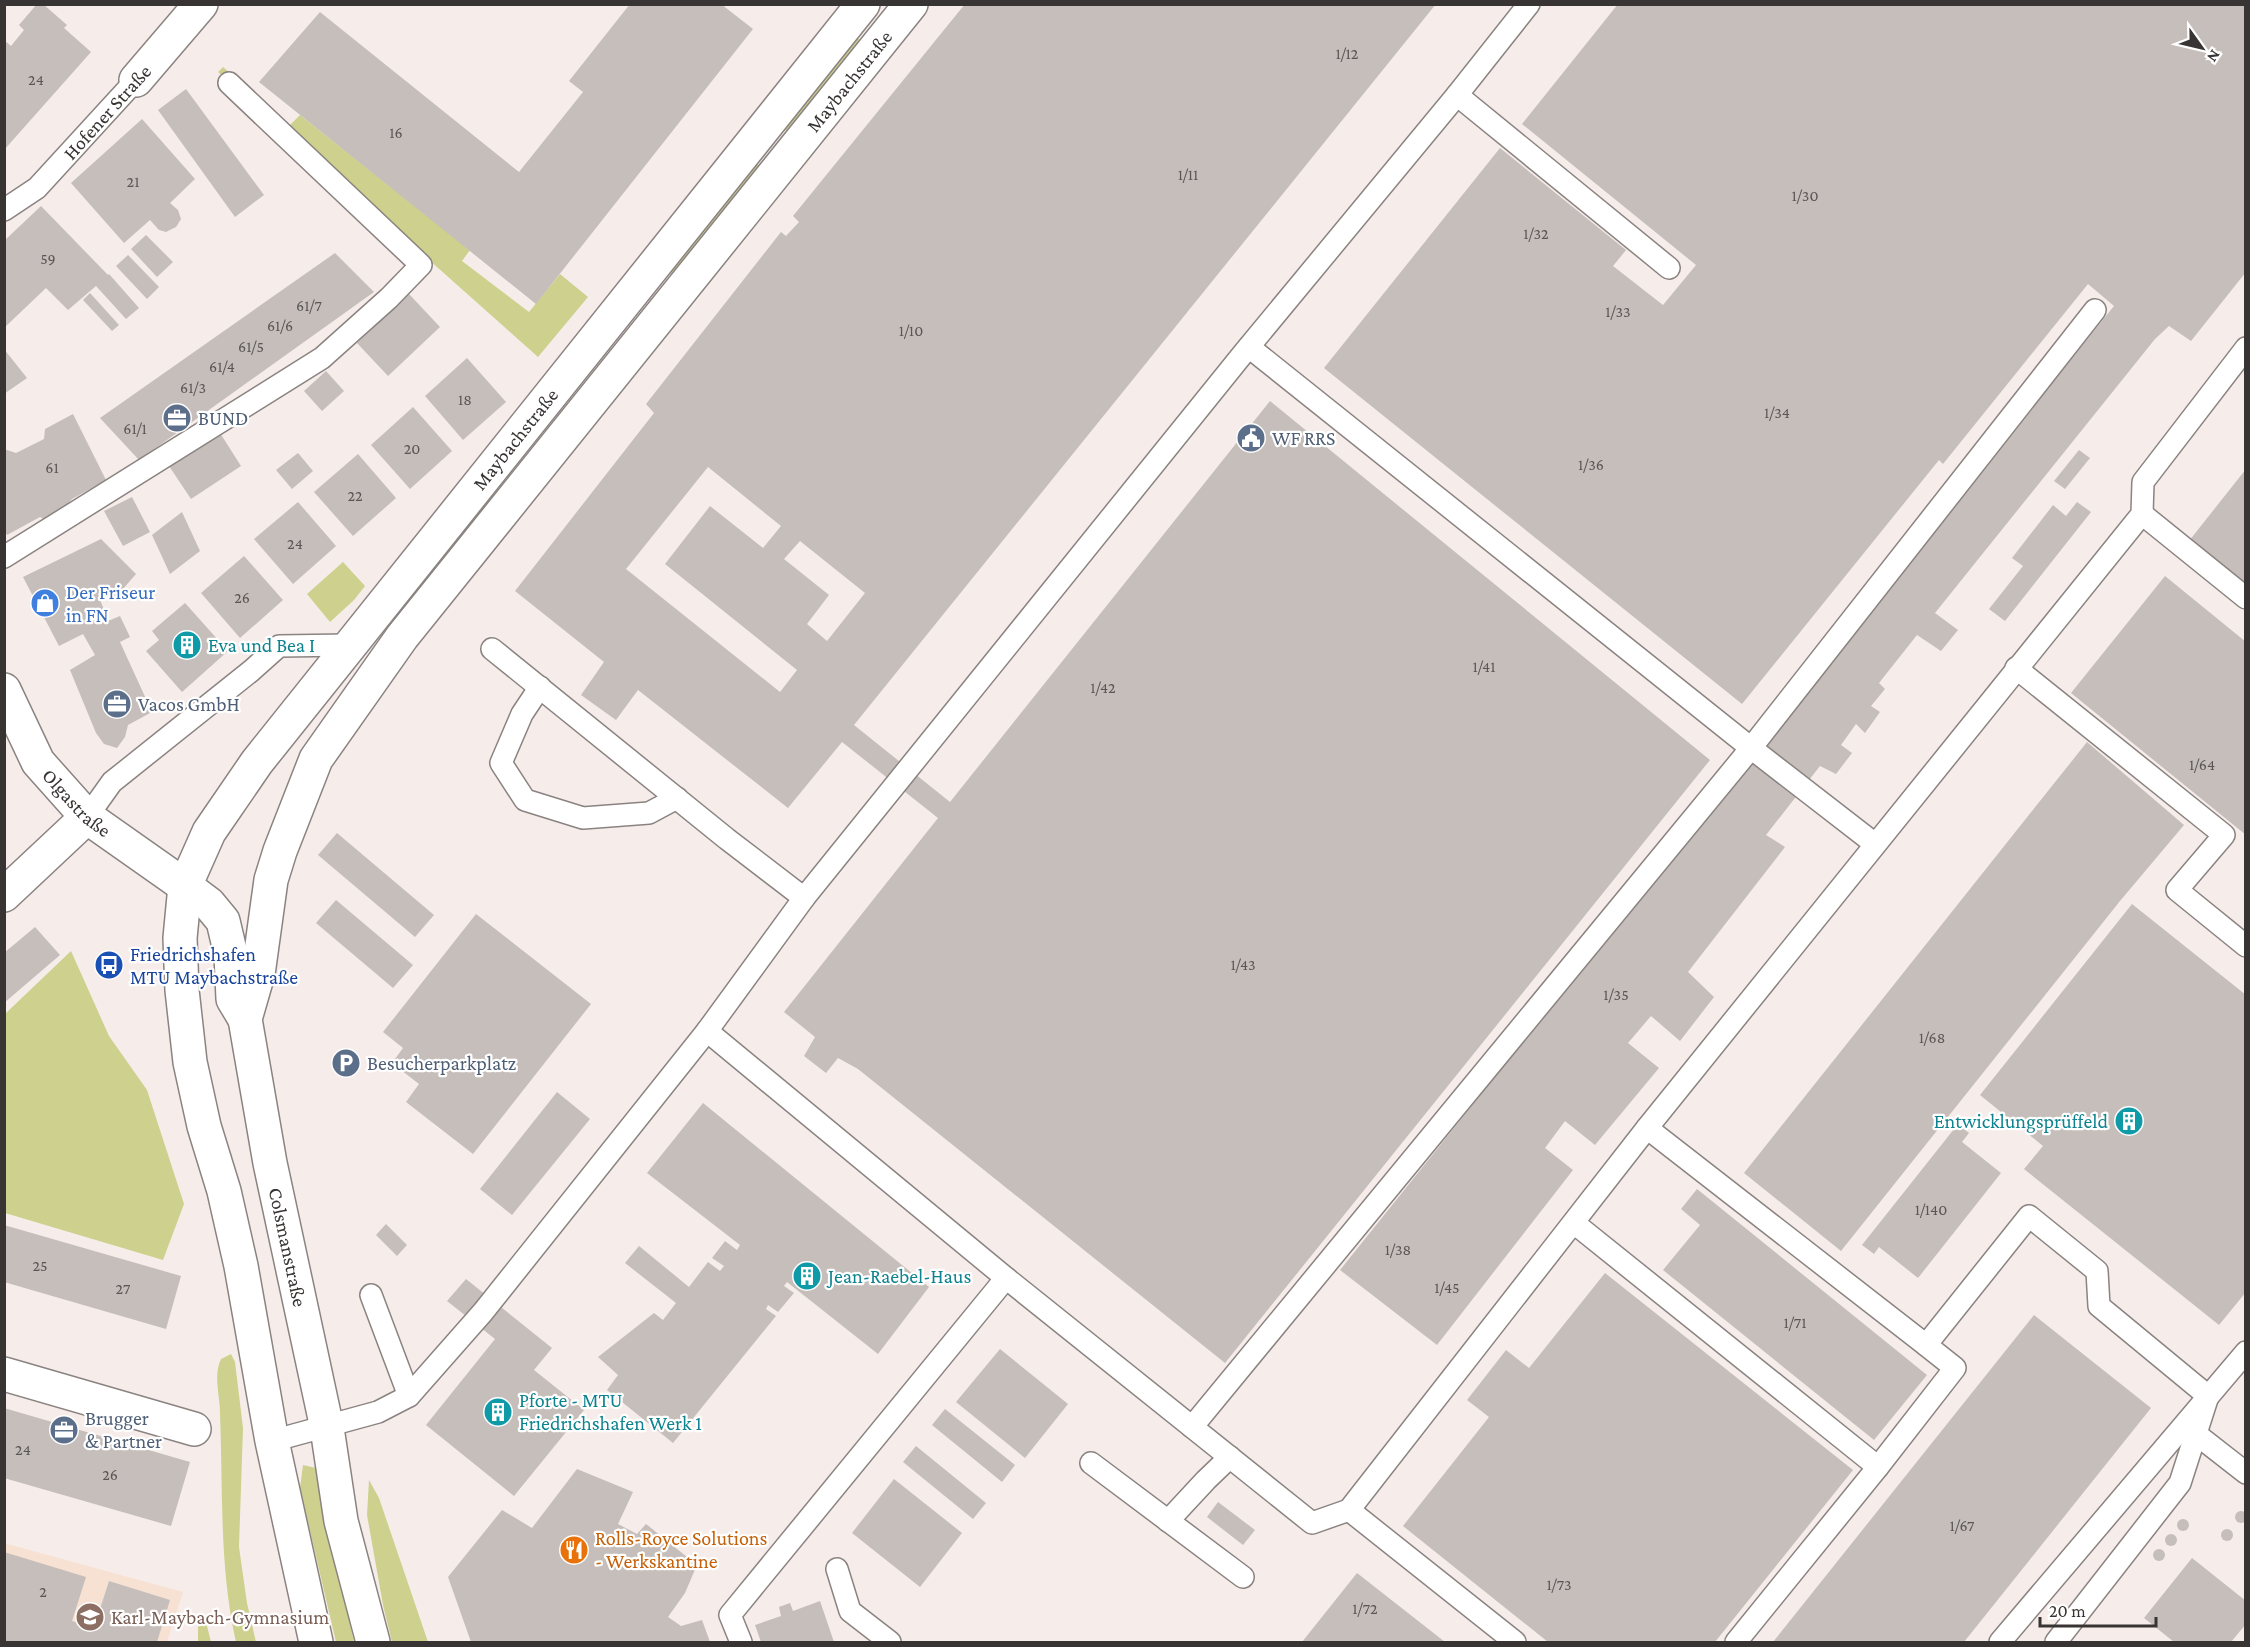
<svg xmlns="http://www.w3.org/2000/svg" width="2250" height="1647" font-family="'Crimson Pro',serif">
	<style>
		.education { fill: #f6e1d3 }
		.green { fill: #cdd18d }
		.building { fill: #c5beba; fill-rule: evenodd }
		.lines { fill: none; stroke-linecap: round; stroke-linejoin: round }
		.service-casing { stroke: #8a8380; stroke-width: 24 }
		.minor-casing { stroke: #8a8380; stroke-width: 36 }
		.secondary-casing { stroke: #8a8380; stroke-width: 36 }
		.service { stroke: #fff; stroke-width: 21 }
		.minor { stroke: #fff; stroke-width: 33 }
		.secondary { stroke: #fff; stroke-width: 33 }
		.labels { text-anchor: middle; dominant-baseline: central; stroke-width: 4.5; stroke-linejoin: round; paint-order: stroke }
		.number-label { font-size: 16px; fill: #5a5655 }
		.street-label { font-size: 20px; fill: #373433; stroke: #fff }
		.service-label { font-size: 20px; fill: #4e5e75; stroke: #fff; text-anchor: start }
		.shop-label { font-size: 20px; fill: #366cbe; stroke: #fff; text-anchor: start }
		.culture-label { font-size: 20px; fill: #0d838f; stroke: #fff; text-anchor: start }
		.transit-label { font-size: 20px; fill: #164399; stroke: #fff; text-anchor: start }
		.food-label { font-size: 20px; fill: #c56008; stroke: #fff; text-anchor: start }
		.education-label { font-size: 20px; fill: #785e54; stroke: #fff; text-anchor: start }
	</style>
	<rect width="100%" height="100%" fill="#f6edeb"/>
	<path class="education" d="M4,1543L183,1592L167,1642H5Z"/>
	<g class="green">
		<path d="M857,38L863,42L789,133L783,128Z"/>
		<path d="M223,67L290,125L300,115L470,250L462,261L529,312L560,274L588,297L538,357L218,72Z"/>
		<path d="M755,162L762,168L675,277L668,271Z"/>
		<path d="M492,492L498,497L425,588L419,584Z"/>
		<path d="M343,562L365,586L354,600L330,622L307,594Z"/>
		<path d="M71,951L109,1036L147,1090L184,1204L163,1260L5,1213V1014Z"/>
		<path d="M231,1354L235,1362L243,1428L239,1547L247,1603L256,1642H236C219,1567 223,1490 220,1413C220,1396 213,1375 221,1359Z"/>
		<path d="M303,1465L316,1468L354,1642H336L300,1488Z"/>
		<path d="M369,1480L379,1498L428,1642H392L383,1605L367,1515Z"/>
		<path d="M198,1620L203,1621L207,1626L211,1642H198Z"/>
	</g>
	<g class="building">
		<path d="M37,4H43L67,25L64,28L91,52L4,150V40L11,46L24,30L19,25Z"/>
		<path d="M630,4H721L753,29L536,304L259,82L320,12L519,172L583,92L569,81Z"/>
		<path d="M965,4H1436L854,725L950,802L1270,401L1710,760L1225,1363L858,1069L838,1058L826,1073L804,1056L815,1037L784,1012L938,818L842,742L788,808L638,690L616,720L581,695L604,662L515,591L654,413L646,404L781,232L786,236L799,222L793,216ZM708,467L781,526L763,548L710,506L665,564L797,670L780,692L626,569ZM800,541L865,593L827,641L807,624L829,595L784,559Z"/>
		<path d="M1618,4H2246V272L2191,341L2169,326L2155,339L1935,613L1958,630L1941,651L1917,635L1879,683L1885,689L1871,706L1880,712L1865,733L1856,724L1841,745L1852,753L1836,774L1820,766L1766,835L1785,847L1688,972L1714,997L1680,1041L1651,1016L1628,1043L1659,1068L1595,1145L1565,1121L1545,1148L1573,1170L1437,1345L1340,1270L2114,306L2088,284L1943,464L1939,460L1742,704L1324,368L1500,148L1626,250L1613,266L1663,305L1696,265L1522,124Z"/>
		<path d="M186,89L264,195L235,217L158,110Z"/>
		<path d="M142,119L195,179L170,203L178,210L181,219L176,227L166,232L159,230L150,220L124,243L71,183Z"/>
		<path d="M41,206L108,275L109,274L139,308L126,319L96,286L68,310L46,288L4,328V241Z"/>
		<path d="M146,235L173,262L157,277L131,249Z"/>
		<path d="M335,253L374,292L139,460L100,418Z"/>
		<path d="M128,255L159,287L147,299L116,266Z"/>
		<path d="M90,293L119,325L112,331L83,300Z"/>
		<path d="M409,294L440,327L388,376L357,343Z"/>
		<path d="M4,349L27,378L4,394Z"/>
		<path d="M467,358L506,402L463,440L425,396Z"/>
		<path d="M326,371L344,391L322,411L304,391Z"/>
		<path d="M413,407L452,451L410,489L371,445Z"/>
		<path d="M73,414L106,480L72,499L51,523L40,517L7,535L4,530V449L16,453L44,439L45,429Z"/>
		<path d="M220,433L241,466L191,499L169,466Z"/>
		<path d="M2079,450L2090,458L2065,489L2054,481Z"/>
		<path d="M298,453L313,471L292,489L276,470Z"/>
		<path d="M358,454L396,498L353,536L314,492Z"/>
		<path d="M2246,469V585L2189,541Z"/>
		<path d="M132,497L150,532L123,546L104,511Z"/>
		<path d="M298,502L336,546L293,584L254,539Z"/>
		<path d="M2077,502L2091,512L2005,621L1989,609L2023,566L2012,558L2053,505L2066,516Z"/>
		<path d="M182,512L200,551L170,574L152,535Z"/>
		<path d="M101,539L136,574L116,597L102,589L98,594L108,621L120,616L130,637L120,642L152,712L128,725L125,737L117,748L104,744L96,733L70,670L95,655L83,634L59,646L23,577Z"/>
		<path d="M244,556L283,600L240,638L201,593Z"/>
		<path d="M2165,576L2246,642V835L2071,693Z"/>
		<path d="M185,603L228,651L182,692L146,651L159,640L152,631Z"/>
		<path d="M2087,742L2184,825L2120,901L1841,1251L1744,1173Z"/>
		<path d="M337,833L434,915L415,937L318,855Z"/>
		<path d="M336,900L413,965L393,988L316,923Z"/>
		<path d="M2132,904L2246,995V1292L2219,1325L2024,1169L2043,1146L1980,1095Z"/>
		<path d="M476,914L591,1004L473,1154L406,1102L419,1084L392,1063L403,1048L383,1032Z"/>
		<path d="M35,927L60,955L4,1003V953Z"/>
		<path d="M557,1092L590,1119L512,1215L480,1189Z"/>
		<path d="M703,1103L929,1287L878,1354L787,1282L784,1286L794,1293L778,1312L768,1305L766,1309L776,1316L673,1443L607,1390L618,1375L598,1357L654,1313L663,1320L676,1303L625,1263L639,1246L689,1287L708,1262L720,1271L724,1266L712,1258L725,1241L737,1250L740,1245L647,1173Z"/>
		<path d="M1958,1124L1969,1133L1962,1142L2001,1173L1918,1278L1879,1247L1874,1254L1862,1245Z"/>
		<path d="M1697,1189L1927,1375L1874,1440L1663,1270L1700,1225L1681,1209Z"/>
		<path d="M386,1224L407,1245L397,1256L376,1235Z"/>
		<path d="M4,1225L181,1276L166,1329L4,1282Z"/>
		<path d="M1605,1273L1853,1470L1715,1642H1548L1403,1526L1489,1417L1467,1400L1506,1350L1529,1368Z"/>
		<path d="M466,1279L552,1348L534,1370L584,1410L514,1496L426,1425L495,1339L447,1301Z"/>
		<path d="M2034,1315L2151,1408L1964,1642H1773Z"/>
		<path d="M1000,1349L1068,1404L1025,1458L956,1402Z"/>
		<path d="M4,1408L190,1462L171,1526L4,1478Z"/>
		<path d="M945,1409L1015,1465L1002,1482L932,1425Z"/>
		<path d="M916,1446L986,1503L973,1519L903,1462Z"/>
		<path d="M577,1469L633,1492L618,1524L637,1534L646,1524L697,1565L685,1593L668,1617L681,1626L702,1620L710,1642H471L448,1577L502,1510L532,1528Z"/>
		<path d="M894,1479L962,1533L920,1587L852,1533Z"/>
		<path d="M1218,1502L1255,1530L1243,1545L1207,1517Z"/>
		<circle cx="2241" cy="1517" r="6"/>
		<circle cx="2183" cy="1525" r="6"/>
		<circle cx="2227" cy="1535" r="6"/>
		<circle cx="2171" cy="1540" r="6"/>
		<circle cx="2159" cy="1555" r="6"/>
		<path d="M4,1552L86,1577L72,1621L94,1628L109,1581L170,1600L157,1642H4Z"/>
		<path d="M2192,1558L2246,1601V1624L2231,1642H2174L2144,1618Z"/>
		<path d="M1357,1573L1445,1642H1302Z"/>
		<path d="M820,1601L834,1642H761L755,1625L781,1616L779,1607L790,1603L793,1611Z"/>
	</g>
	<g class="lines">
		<g class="service-casing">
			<g id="service">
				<path d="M1457,95L1669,268"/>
				<path d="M4,210L37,188L136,80"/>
				<path d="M1249,347L1751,748L1875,844"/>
				<path d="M2142,514L2246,598"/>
				<path d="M4,557L322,358L389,298L421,265L229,83"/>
				<path d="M492,649L727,839L804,898"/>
				<path d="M2016,668L2224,835L2177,890L2246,946"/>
				<path d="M540,687L522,714L501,763L525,800L583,818L649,813L677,798"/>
				<path d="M87,817L112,782L251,671L279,646L349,645"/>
				<path d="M707,1031L1006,1278L1312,1523L1349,1510L1647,1128L2142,514L2143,482L2246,348"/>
				<path d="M1647,1128L1926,1345L2029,1216L2097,1271L2099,1306L2208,1396L2180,1483L2056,1642"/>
				<path d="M1574,1223L1878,1467"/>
				<path d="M371,1295L409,1396"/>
				<path d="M1192,1427L1751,748L2095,310"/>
				<path d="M2196,1434L2246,1473"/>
				<path d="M272,1441L378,1412L409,1396L483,1312L707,1031L804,898L1242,355L1457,95L1529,4"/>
				<path d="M1091,1463L1243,1577"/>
				<path d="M1349,1510L1515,1642"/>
				<path d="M1168,1521L1206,1480L1230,1457"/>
				<path d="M837,1569L850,1611L890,1642"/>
				<path d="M741,1642L730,1615L1006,1278"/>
				<path d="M1736,1642L1878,1467L1955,1368L1926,1345"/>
				<path d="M2000,1642L2246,1352"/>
			</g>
		</g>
		<g class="minor-casing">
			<g id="minor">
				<path d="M136,80L201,4"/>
				<path id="s1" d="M4,690L38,762L87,817L185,886"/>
				<path d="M4,895L87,817"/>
				<path d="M4,1374L194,1429"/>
			</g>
		</g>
		<g class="secondary-casing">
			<g id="secondary">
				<path d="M185,886L209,904L223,921L231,955L233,999L245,1019"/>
				<path id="s2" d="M316,1642L272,1441L241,1266L224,1191L204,1126L190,1062L182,990L180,938L185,886L209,832L257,762L863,4"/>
				<path id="s3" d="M373,1642L341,1521L327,1428L270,1163L245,1019L258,974L271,880L280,851L316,759L402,637L911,4"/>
			</g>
		</g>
		<use href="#service" class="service"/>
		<use href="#minor" class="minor"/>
		<use href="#secondary" class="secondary"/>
	</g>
	<defs>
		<g id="office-disc" transform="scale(1.5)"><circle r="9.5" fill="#5c6f8a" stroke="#fff"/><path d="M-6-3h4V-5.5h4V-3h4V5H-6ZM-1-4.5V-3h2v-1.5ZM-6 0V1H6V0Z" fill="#fff"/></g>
		<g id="civic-disc" transform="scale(1.5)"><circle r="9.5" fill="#5c6f8a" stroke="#fff"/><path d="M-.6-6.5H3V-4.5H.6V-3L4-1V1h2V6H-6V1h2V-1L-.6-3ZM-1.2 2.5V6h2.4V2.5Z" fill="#fff"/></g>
		<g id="shop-disc" transform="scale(1.5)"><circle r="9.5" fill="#3f7fe0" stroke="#fff"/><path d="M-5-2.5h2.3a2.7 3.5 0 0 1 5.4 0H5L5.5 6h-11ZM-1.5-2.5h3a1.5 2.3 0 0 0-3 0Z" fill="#fff"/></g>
		<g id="building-disc" transform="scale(1.5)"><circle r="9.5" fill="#0f9aa8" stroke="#fff"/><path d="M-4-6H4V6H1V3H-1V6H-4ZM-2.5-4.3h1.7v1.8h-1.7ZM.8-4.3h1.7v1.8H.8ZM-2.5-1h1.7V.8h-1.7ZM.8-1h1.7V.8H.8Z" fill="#fff"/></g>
		<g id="bus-disc" transform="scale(1.5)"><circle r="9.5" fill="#1a4fb4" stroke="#fff"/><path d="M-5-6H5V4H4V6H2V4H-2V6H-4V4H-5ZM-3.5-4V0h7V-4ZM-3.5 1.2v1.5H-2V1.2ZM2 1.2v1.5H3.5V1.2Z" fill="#fff"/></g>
		<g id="parking-disc" transform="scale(1.5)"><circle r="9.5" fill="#5c6f8a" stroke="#fff"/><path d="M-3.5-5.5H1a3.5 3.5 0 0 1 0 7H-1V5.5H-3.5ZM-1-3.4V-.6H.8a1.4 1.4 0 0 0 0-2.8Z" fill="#fff"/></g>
		<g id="restaurant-disc" transform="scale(1.5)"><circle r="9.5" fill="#e8710a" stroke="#fff"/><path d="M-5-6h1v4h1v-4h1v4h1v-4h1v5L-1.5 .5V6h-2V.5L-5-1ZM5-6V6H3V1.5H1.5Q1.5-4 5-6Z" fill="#fff"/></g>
		<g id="school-disc" transform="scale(1.5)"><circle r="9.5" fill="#8d6e63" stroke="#fff"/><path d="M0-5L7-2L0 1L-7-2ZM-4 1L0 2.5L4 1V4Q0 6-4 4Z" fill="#fff"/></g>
	</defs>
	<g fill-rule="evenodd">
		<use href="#office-disc" x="177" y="418"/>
		<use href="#civic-disc" x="1251" y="438"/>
		<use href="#shop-disc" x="45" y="603"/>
		<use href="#building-disc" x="187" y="645"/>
		<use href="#office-disc" x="117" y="704"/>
		<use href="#bus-disc" x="109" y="965"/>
		<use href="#parking-disc" x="346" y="1063"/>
		<use href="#building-disc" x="2129" y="1121"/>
		<use href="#building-disc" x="807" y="1276"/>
		<use href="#building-disc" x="498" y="1412"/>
		<use href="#office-disc" x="64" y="1430"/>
		<use href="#restaurant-disc" x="574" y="1550"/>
		<use href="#school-disc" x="90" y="1617"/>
	</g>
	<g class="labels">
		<g class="number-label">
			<text x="1347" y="53">1/12</text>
			<text x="36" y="79">24</text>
			<text x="396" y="132">16</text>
			<text x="1188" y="174">1/11</text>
			<text x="133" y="181">21</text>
			<text x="1805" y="195">1/30</text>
			<text x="1536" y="233">1/32</text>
			<text x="48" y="258">59</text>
			<text x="309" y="305">61/7</text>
			<text x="1618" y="311">1/33</text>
			<text x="280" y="325">61/6</text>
			<text x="911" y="330">1/10</text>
			<text x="251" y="346">61/5</text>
			<text x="222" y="366">61/4</text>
			<text x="193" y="387">61/3</text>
			<text x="465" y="399">18</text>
			<text x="1777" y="412">1/34</text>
			<text x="135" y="428">61/1</text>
			<text x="412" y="448">20</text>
			<text x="1591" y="464">1/36</text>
			<text x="52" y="467">61</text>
			<text x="355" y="495">22</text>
			<text x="295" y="543">24</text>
			<text x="242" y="597">26</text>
			<text x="1484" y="666">1/41</text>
			<text x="1103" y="687">1/42</text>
			<text x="2202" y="764">1/64</text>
			<text x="1243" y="964">1/43</text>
			<text x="1616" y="994">1/35</text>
			<text x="1932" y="1037">1/68</text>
			<text x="1931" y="1209">1/140</text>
			<text x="1398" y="1249">1/38</text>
			<text x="40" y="1265">25</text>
			<text x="1447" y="1287">1/45</text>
			<text x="123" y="1288">27</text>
			<text x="1795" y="1322">1/71</text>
			<text x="23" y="1449">24</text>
			<text x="110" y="1474">26</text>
			<text x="1962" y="1525">1/67</text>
			<text x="1559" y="1584">1/73</text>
			<text x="43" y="1591">2</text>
			<text x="1365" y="1608">1/72</text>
		</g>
		<g class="street-label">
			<text stroke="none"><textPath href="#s3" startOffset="1770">Maybachstraße</textPath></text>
			<text transform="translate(107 112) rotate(-48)">Hofener Straße</text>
			<text stroke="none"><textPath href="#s2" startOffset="1328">Maybachstraße</textPath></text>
			<text stroke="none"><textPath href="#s1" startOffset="136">Olgastraße</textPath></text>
			<text transform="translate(288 1247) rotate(78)">Colsmanstraße</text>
		</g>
		<g class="service-label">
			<text x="198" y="418">BUND</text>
			<text x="1272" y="438">WF RRS</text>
			<text x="138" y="704">Vacos GmbH</text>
			<text x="367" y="1063">Besucherparkplatz</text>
			<text x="85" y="1418">Brugger<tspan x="85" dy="23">&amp; Partner</tspan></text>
		</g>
		<g class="shop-label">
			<text x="66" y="592">Der Friseur<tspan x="66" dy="23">in FN</tspan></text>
		</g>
		<g class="culture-label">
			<text x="208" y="645">Eva und Bea I</text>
			<text x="2108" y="1121" text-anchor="end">Entwicklungsprüffeld</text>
			<text x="828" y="1276">Jean-Raebel-Haus</text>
			<text x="519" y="1400">Pforte - MTU<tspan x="519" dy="23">Friedrichshafen Werk 1</tspan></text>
		</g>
		<g class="transit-label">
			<text x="130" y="954">Friedrichshafen<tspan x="130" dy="23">MTU Maybachstraße</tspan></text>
		</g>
		<g class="food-label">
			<text x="595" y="1538">Rolls-Royce Solutions<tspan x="595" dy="23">- Werkskantine</tspan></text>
		</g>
		<g class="education-label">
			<text x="111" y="1617">Karl-Maybach-Gymnasium</text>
		</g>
	</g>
	<rect width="2250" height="1647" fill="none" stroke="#373433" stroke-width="12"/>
	<g transform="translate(2202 48) rotate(124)" stroke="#ffffff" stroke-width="4.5" paint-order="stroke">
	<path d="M0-4.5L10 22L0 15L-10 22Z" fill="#373433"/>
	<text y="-9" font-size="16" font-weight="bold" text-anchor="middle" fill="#373433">N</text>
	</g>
	<path d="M2040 1617v9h116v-9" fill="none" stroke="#373433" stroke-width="3"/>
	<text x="2049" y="1617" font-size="18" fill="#373433" stroke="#ffffff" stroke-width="4.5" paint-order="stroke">20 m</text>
</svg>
